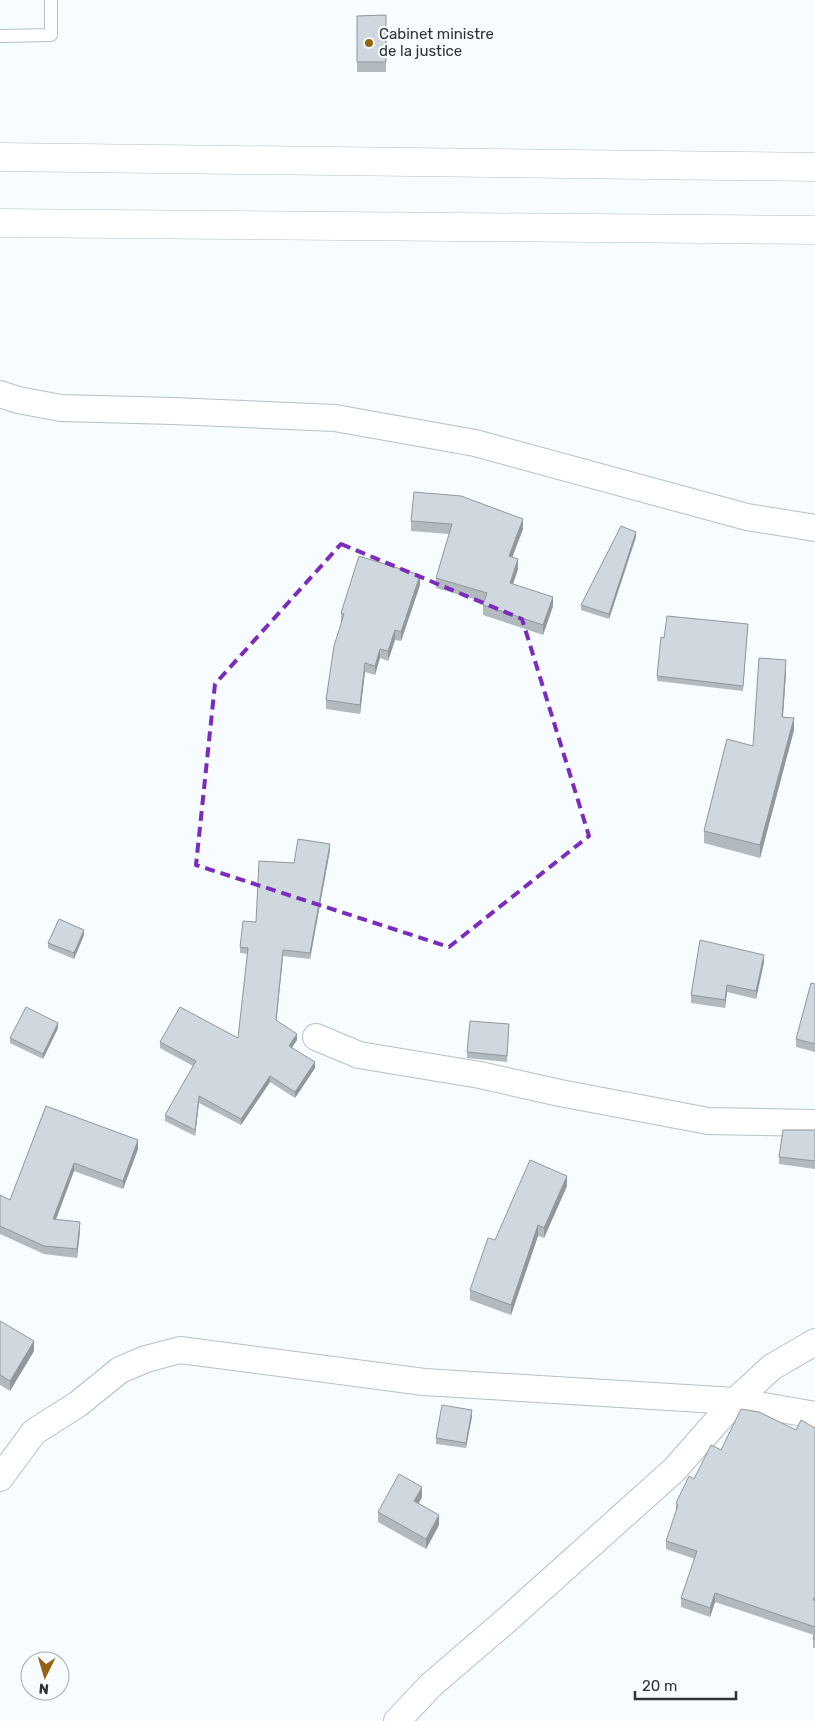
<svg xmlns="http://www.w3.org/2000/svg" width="815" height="1721" font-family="Rubik,sans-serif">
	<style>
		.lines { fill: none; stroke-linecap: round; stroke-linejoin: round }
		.service-casing { stroke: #b6c0c5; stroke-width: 14 }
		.minor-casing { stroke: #b6c0c5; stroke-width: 28 }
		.secondary-casing { stroke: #b6c0c5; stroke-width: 29 }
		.service { stroke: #fff; stroke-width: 12 }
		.minor { stroke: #fff; stroke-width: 26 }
		.secondary { stroke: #fff; stroke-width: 28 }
		.wall { fill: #b2babf }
		.shaded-wall { fill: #91979b }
		.building { fill: #cfd8de; stroke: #91979b }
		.marked { fill: none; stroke: #7b2cbf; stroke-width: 4; stroke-dasharray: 10 6; stroke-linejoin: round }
		.poi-dot { fill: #966316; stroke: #f6fcff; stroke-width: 2 }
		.labels { text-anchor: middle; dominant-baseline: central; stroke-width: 4; stroke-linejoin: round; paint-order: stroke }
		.poi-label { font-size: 15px; fill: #2f3335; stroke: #f6fcff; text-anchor: start }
	</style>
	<rect width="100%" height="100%" fill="#f6fcff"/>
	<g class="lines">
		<g class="service-casing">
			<path id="service" d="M0,36L51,35V0"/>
		</g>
		<g class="minor-casing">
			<g id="minor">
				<path d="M0,394L18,400L61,408L173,411L335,418L475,443L747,517L815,528"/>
				<path d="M316,1037L359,1055L480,1075L560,1093L708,1121L815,1123"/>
				<path d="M0,1478L34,1432L78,1404L120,1370L146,1359L180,1350L424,1382L735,1401L815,1415"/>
				<path d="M397,1721L431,1685L509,1618L674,1470L735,1401L772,1367L815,1342"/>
			</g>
		</g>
		<g class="secondary-casing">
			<g id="secondary">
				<path d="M0,157L815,167"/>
				<path d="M0,223L815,230"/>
			</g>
		</g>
		<use href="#service" class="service"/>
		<use href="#minor" class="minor"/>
		<use href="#secondary" class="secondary"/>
	</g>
	<g class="wall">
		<path d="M386,15V72H357V16Z"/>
		<path d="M411,521L523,529L512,557L518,569L513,584L553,606L543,635L483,615V605L484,602L436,588V578L449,534L411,531Z"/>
		<path d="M636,537L609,619L581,610V605Z"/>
		<path d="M420,585L401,641L395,640L388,661L380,658L375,675L365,672L360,714L326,709V700L342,622H341V613Z"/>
		<path d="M748,624L743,691L657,681V676L664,638Z"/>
		<path d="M786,673L783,717L794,730L760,858L704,843V831L753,746Z"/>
		<path d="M330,850L310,959L283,956L276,1021L297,1040L292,1047L315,1068L295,1098L270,1082L241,1125L199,1103L195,1136L165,1121V1115L193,1066L160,1048V1042L238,1038L248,954L240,953V947L294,863Z"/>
		<path d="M84,935L74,959L48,948V943Z"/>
		<path d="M764,962L756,999L727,992L725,1008L691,1003V995Z"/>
		<path d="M815,984V1052L796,1047V1039Z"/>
		<path d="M509,1024L507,1062L467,1058V1052Z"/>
		<path d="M58,1028L43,1059L10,1043V1038Z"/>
		<path d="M46,1106L138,1149L123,1189L74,1171L56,1219L80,1231L77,1258L44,1254L0,1234V1195L10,1200Z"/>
		<path d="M815,1130V1169L779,1164V1157Z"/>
		<path d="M567,1186L544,1238L538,1236L511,1315L470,1300V1290L495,1240Z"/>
		<path d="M0,1321L34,1351L10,1391L0,1385Z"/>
		<path d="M472,1416L466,1448L436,1444V1438Z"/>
		<path d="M815,1428V1648H813V1639L814,1635L715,1602L710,1617L681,1607V1598L695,1559L666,1549V1541L676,1512V1503L694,1479L721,1450L796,1430Z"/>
		<path d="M422,1497L419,1503L439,1525L426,1549L378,1522V1512Z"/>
	</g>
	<g class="shaded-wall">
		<path d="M523,519V529L509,566V556Z"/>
		<path d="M636,532V537L609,619V614Z"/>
		<path d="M518,559V569L510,593V583Z"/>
		<path d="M420,575V585L401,641V632Z"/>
		<path d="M553,597V606L543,635V625Z"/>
		<path d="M395,630V640L388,661V651Z"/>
		<path d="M380,649V658L375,675V666Z"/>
		<path d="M786,660V673L782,729V717Z"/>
		<path d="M365,663V672L360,714V705Z"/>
		<path d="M794,718V730L760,858V845Z"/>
		<path d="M330,844V850L310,959V953Z"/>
		<path d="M84,930V935L74,959V953Z"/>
		<path d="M283,950V956L276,1026V1020Z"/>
		<path d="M764,955V962L756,999V991Z"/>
		<path d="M727,985V992L725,1008V1000Z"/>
		<path d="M58,1023V1028L43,1059V1054Z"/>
		<path d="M297,1034V1040L289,1052V1046Z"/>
		<path d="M315,1062V1068L295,1098V1092Z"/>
		<path d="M270,1076V1082L241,1125V1119Z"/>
		<path d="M199,1096V1103L195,1136V1130Z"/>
		<path d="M138,1140V1149L123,1189V1181Z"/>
		<path d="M74,1163V1171L53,1227V1219Z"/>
		<path d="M567,1176V1186L544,1238V1228Z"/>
		<path d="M80,1222V1231L77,1258V1249Z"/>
		<path d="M538,1225V1236L511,1315V1305Z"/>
		<path d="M34,1341V1351L10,1391V1381Z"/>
		<path d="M472,1410V1416L466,1448V1443Z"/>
		<path d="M422,1487V1497L414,1511V1501Z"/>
		<path d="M439,1515V1525L426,1549V1539Z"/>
		<path d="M715,1593V1602L710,1617V1608Z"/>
	</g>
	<g class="building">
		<path d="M386,15V62H357V16Z"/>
		<path d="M414,492L461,496L523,519L509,556L518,559L510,583L553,597L543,625L483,605L487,593L436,578L452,524L411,521Z"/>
		<path d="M621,526L636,532L609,614L581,605Z"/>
		<path d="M359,556L420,575L401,632L395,630L388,651L380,649L375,666L365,663L360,705L326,700L334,646L344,614L341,613Z"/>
		<path d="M667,616L748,624L743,686L657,676L661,637L664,638Z"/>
		<path d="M759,658L786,660L782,717L794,718L760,845L704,831L727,739L753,746Z"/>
		<path d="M298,839L330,844L310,953L283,950L276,1020L297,1034L289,1046L315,1062L295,1092L270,1076L241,1119L199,1096L195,1130L165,1115L196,1061L160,1042L180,1007L238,1038L248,948L240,947L243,921L256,922L259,861L294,863Z"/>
		<path d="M59,919L84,930L74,953L48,943Z"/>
		<path d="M700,940L764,955L756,991L727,985L725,1000L691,995Z"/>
		<path d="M811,983L815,984V1044L796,1039Z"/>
		<path d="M26,1007L58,1023L43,1054L10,1038Z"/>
		<path d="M470,1021L509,1024L507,1056L467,1052Z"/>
		<path d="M46,1106L138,1140L123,1181L74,1163L53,1219L80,1222L77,1249L44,1246L0,1226V1195L10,1200Z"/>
		<path d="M783,1130H815V1161L779,1157Z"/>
		<path d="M530,1160L567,1176L544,1228L538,1225L511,1305L470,1290L488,1238L495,1240Z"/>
		<path d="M0,1321L34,1341L10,1381L0,1375Z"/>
		<path d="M442,1405L472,1410L466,1443L436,1438Z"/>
		<path d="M741,1409L759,1412L796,1430L801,1420L815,1428V1596L813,1600H815V1627L715,1593L710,1608L681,1598L697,1551L666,1541L678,1505L676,1503L689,1476L694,1479L711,1445L721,1450Z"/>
		<path d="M399,1474L422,1487L414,1501L439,1515L426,1539L378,1512Z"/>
		<path d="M815,1630V1639H813Z"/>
	</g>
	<path class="marked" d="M341,544L522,619L589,836L449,947L196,865L215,684Z"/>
	<circle class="poi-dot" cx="369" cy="43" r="5"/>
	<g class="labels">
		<g class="poi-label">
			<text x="379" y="34">Cabinet ministre<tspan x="379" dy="17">de la justice</tspan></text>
		</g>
	</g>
	<g transform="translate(45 1676) rotate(185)"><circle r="24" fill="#f6fcff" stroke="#a6acae"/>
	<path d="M0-4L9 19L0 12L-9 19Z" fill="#966316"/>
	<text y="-8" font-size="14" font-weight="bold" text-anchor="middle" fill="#2f3335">N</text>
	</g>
	<path d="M635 1691v8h101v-8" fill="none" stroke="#2f3335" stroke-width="2.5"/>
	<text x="642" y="1691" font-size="15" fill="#2f3335" stroke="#f6fcff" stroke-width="4" paint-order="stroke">20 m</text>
</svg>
